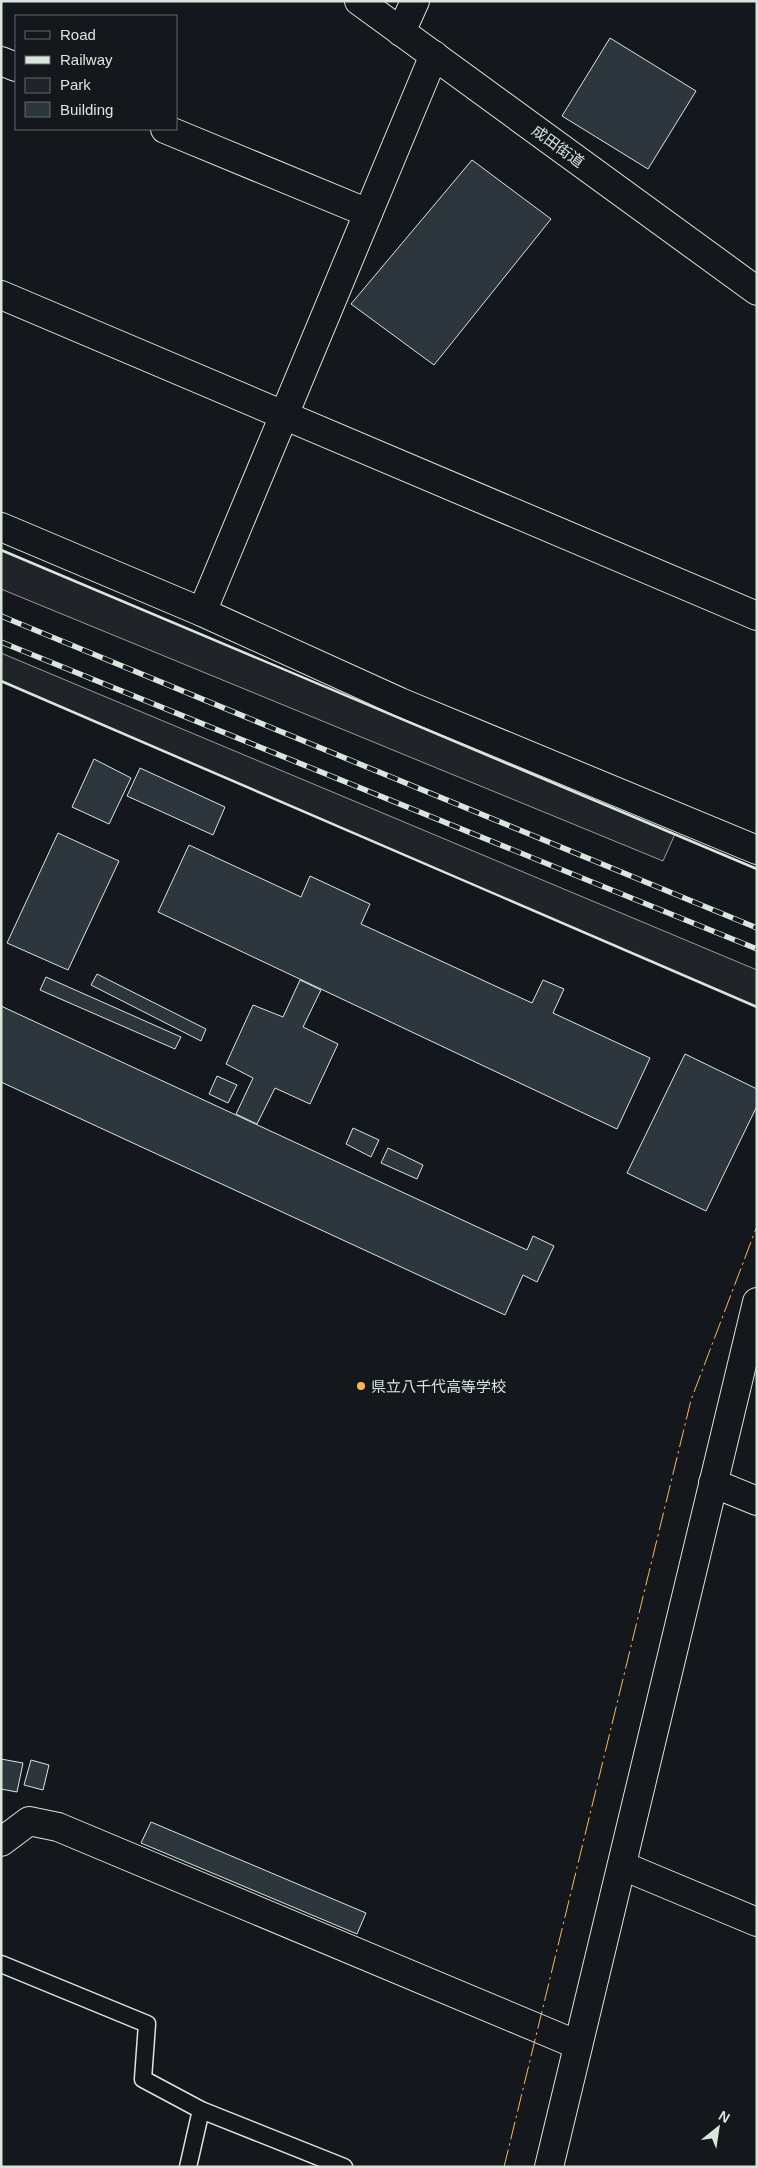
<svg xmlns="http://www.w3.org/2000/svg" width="758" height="2168" font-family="Helvetica,'Noto Sans JP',sans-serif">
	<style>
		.green { fill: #202428; stroke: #939e99 }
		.building { fill: #2c363c; stroke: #d8e6dc }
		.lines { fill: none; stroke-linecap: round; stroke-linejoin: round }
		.service-casing { stroke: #d8e6dc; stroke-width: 19 }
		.minor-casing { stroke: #d8e6dc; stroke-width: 30 }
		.tertiary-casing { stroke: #d8e6dc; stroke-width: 30 }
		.trunk-casing { stroke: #d8e6dc; stroke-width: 30 }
		.service { stroke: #14181c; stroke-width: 16 }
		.minor { stroke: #14181c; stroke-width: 28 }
		.tertiary { stroke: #14181c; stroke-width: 28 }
		.trunk { stroke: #14181c; stroke-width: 28 }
		.rail-casing { stroke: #d8e6dc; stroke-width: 5.5 }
		.rail { stroke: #14181c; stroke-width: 4; stroke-dasharray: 11; stroke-linecap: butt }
		.wall { stroke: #d8e6dc; stroke-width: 2.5 }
		.power { stroke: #ffb74d; stroke-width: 1; stroke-dasharray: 18 4 2.5 4; stroke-linecap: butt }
		.poi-dot { fill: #ffb74d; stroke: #14181c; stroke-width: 2 }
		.labels { text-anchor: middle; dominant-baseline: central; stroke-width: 4; stroke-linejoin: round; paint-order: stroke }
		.street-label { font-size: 15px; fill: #d8e6dc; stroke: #14181c }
		.poi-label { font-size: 15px; fill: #d8e6dc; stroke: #14181c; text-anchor: start }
	</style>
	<rect width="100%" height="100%" fill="#14181c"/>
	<g class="green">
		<path d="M1,550L675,834L663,861L1,589Z"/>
		<path d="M1,653L757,970V1007L1,681Z"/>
	</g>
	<g class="building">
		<path d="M610,38L696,91L648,169L562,116Z"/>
		<path d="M472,160L551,219L434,365L351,304Z"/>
		<path d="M94,759L131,778L109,824L72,807Z"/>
		<path d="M140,768L225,807L213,835L127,796Z"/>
		<path d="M58,833L119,861L68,970L7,943Z"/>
		<path d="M189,845L301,897L310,876L370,904L361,924L532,1003L543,980L564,989L553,1013L650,1058L617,1129L158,912Z"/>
		<path d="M97,974L206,1029L201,1041L91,985Z"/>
		<path d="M46,977L181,1037L175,1049L40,990Z"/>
		<path d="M300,980L321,990L303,1027L338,1044L310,1104L275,1088L257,1124L236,1114L253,1078L226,1064L253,1005L283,1017Z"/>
		<path d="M1,1006L527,1250L533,1236L554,1246L537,1282L523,1275L505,1315L1,1082Z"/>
		<path d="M685,1054L757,1089V1106L706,1211L627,1173Z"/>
		<path d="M217,1076L237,1085L228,1103L209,1094Z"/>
		<path d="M353,1128L379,1140L371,1157L346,1144Z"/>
		<path d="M388,1148L423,1165L417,1179L381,1163Z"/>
		<path d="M1,1759L23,1763L17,1792L1,1789Z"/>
		<path d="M31,1760L49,1765L43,1790L24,1785Z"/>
		<path d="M151,1822L366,1913L357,1934L141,1843Z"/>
	</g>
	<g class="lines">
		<g class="service-casing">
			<g id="service">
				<path d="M1,1964L147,2024L143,2079L201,2110L344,2167"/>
				<path d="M188,2167L201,2110"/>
			</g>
		</g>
		<g class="minor-casing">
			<g id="minor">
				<path d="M401,32L415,1"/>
				<path d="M1,61L16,67"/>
				<path d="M165,129L368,213"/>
				<path d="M1,295L757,616"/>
				<path d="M1,527L202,612L400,702L757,850"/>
				<path d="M202,612L434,55"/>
				<path d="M713,1483L757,1501"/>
				<path d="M1,1842L29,1821L58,1827L578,2045"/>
				<path d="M623,1866L757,1922"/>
			</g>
		</g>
		<g class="tertiary-casing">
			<path id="tertiary" d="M549,2167L757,1302"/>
		</g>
		<g class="trunk-casing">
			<path id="trunk" d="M359,1L757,291"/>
		</g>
		<use href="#service" class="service"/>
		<use href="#minor" class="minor"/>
		<use href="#tertiary" class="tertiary"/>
		<use href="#trunk" class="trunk"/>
		<g class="rail-casing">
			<g id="rail">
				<path d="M1,616L757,928"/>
				<path d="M1,642L757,949"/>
			</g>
		</g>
		<use href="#rail" class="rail"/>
		<g class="wall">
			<path d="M1,550L757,869"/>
			<path d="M1,681L757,1007"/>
		</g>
		<path class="power" d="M504,2167L691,1400L757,1226"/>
	</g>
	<circle class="poi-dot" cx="361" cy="1386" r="5"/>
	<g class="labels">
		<g class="street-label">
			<text transform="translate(558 146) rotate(36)">成田街道</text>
		</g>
		<g class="poi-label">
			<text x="371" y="1386">県立八千代高等学校</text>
		</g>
	</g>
	<rect width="758" height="2168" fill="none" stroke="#d8e6dc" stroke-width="5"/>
	<rect x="15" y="15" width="162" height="115" fill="#14181c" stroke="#626a69"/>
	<rect x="25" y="31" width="25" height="8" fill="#14181c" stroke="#626a69"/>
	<text x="60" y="40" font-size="15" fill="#d8e6dc">Road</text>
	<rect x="25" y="56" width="25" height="8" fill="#d8e6dc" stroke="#626a69"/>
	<text x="60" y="65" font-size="15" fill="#d8e6dc">Railway</text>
	<rect x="25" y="78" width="25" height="15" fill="#202428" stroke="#626a69"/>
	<text x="60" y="90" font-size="15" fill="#d8e6dc">Park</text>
	<rect x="25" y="102" width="25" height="15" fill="#2c363c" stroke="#626a69"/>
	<text x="60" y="115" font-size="15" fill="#d8e6dc">Building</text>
	<g transform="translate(718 2128) rotate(30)" stroke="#14181c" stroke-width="4" paint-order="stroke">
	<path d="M0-4L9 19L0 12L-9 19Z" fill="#d8e6dc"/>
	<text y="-8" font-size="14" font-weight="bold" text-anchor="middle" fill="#d8e6dc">N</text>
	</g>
</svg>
